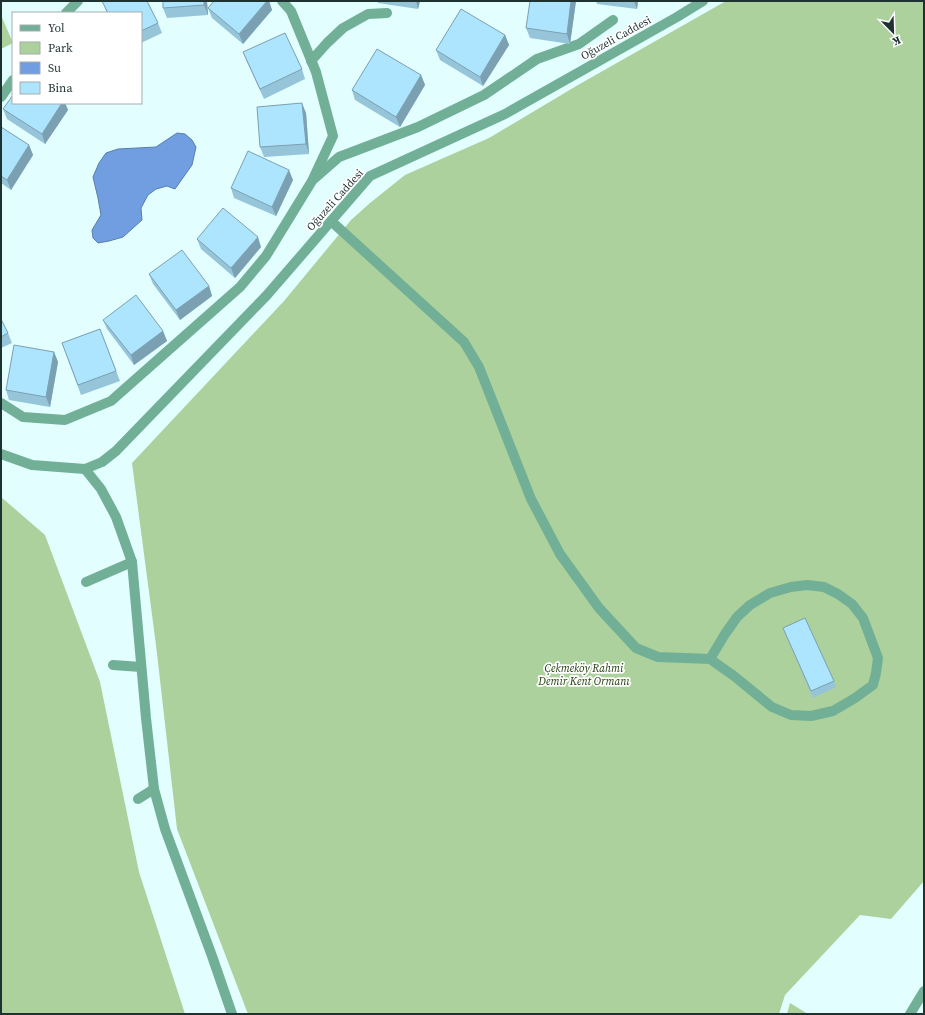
<svg xmlns="http://www.w3.org/2000/svg" width="925" height="1015" font-family="'Source Serif 4',serif">
	<style>
		.green { fill: #add19c }
		.water { fill: #719ee0; stroke: #587eac }
		.lines { fill: none; stroke-linecap: round; stroke-linejoin: round }
		.minor { stroke: #71b096; stroke-width: 10 }
		.wall { fill: #96c5da }
		.shaded-wall { fill: #7aa0b2 }
		.building { fill: #aee5fe; stroke: #7aa0b2 }
		.labels { text-anchor: middle; dominant-baseline: central; stroke-width: 3.5; stroke-linejoin: round; paint-order: stroke }
		.street-label { font-size: 11px; fill: #1f3232; stroke: #fff }
		.park-label { font-size: 11px; font-style: italic; fill: #183604; stroke: #fff }
	</style>
	<rect width="100%" height="100%" fill="#e2fefe"/>
	<g class="green">
		<path d="M726,1H924V881L891,919L860,915L785,995L779,1014H248L177,829L156,645L132,463L284,301L351,220L370,203L405,175L489,138L578,85Z"/>
		<path d="M1,15L13,43L1,49Z"/>
		<path d="M1,497L45,535L100,682L139,872L185,1014H1Z"/>
		<path d="M790,1003L808,1014H787Z"/>
	</g>
	<path class="water" d="M177,133L185,134L192,140L196,147L192,165L175,189L167,186L156,189L148,195L141,208L142,220L123,237L109,241L98,243L93,238L92,230L101,215L98,198L93,177L99,163L106,153L118,149L156,147Z"/>
	<g class="lines">
		<g class="minor">
			<path d="M66,13L78,1"/>
			<path d="M311,61L327,43L343,28L368,14L387,13"/>
			<path d="M1,97L13,80"/>
			<path d="M315,178L339,157L418,127L484,95L537,59L579,44L613,20"/>
			<path d="M331,221L464,342L479,367L531,499L560,554L599,608L636,648L658,657L710,659L734,676L772,707L791,715L811,716L833,711L855,698L873,685L876,673L878,658L863,618L852,604L838,594L824,587L807,585L791,587L770,593L750,605L737,617L725,634L710,659"/>
			<path d="M1,403L23,417L65,420L111,401L240,287L266,256L312,181L333,136L316,72L291,11L282,1"/>
			<path d="M1,454L32,465L85,469L102,462L116,451L267,295L370,176L505,114L677,17L703,1"/>
			<path d="M85,469L101,489L116,517L132,562L146,718L154,789L165,829L212,956L232,1014"/>
			<path d="M86,582L132,562"/>
			<path d="M113,665L141,667"/>
			<path d="M138,799L154,789"/>
			<path d="M910,1014L924,991"/>
		</g>
	</g>
	<g class="wall">
		<path d="M102,1H147L158,23L162,33L141,43V13H107Z"/>
		<path d="M207,1L208,15L167,18L163,8Z"/>
		<path d="M214,1H269L272,10L243,44L212,18L208,8Z"/>
		<path d="M377,1H420L418,9L378,3Z"/>
		<path d="M576,1L570,44L530,38L526,28Z"/>
		<path d="M596,1H638L637,9L597,4Z"/>
		<path d="M505,35L509,45L483,86L440,60L436,50Z"/>
		<path d="M243,52L302,69L305,79L264,99L247,62Z"/>
		<path d="M421,75L425,85L400,127L355,100L352,90Z"/>
		<path d="M13,103H65L68,110L45,144L7,119L3,109Z"/>
		<path d="M306,113L309,154L264,157L260,147Z"/>
		<path d="M1,127L29,145L33,155L11,190L1,183Z"/>
		<path d="M293,180L276,216L234,198L231,188Z"/>
		<path d="M197,239L261,247L235,278L201,249Z"/>
		<path d="M149,274L209,286L212,296L180,320L153,284Z"/>
		<path d="M1,319L8,333L12,343L1,348Z"/>
		<path d="M103,320L163,331L167,341L134,365L107,329Z"/>
		<path d="M100,329L120,381L81,395L62,343Z"/>
		<path d="M54,352L58,362L50,407L9,400L6,390Z"/>
		<path d="M783,628L834,681L836,687L813,698Z"/>
	</g>
	<g class="shaded-wall">
		<path d="M204,1H207L208,15L204,5Z"/>
		<path d="M267,1H269L272,10L243,44L239,34Z"/>
		<path d="M416,1H420L418,9Z"/>
		<path d="M571,1H576L570,44L567,34Z"/>
		<path d="M634,1H638L637,9Z"/>
		<path d="M505,35L509,45L483,86L480,77Z"/>
		<path d="M421,75L425,85L400,127L396,117Z"/>
		<path d="M62,103H65L68,110L45,144L42,134Z"/>
		<path d="M302,103L306,113L309,154L306,144Z"/>
		<path d="M29,145L33,155L11,190L7,180Z"/>
		<path d="M289,170L293,180L276,216L272,207Z"/>
		<path d="M258,237L261,247L235,278L231,268Z"/>
		<path d="M209,286L212,296L180,320L176,310Z"/>
		<path d="M163,331L167,341L134,365L131,355Z"/>
		<path d="M54,352L58,362L50,407L46,397Z"/>
	</g>
	<g class="building">
		<path d="M102,1H147L158,23L141,31V13H108Z"/>
		<path d="M163,1H204V5L163,8Z"/>
		<path d="M214,1H267L239,34L208,8Z"/>
		<path d="M530,1H571L567,34L526,28Z"/>
		<path d="M461,9L505,35L480,77L436,50Z"/>
		<path d="M285,33L302,69L260,89L243,52Z"/>
		<path d="M377,49L421,75L396,117L352,90Z"/>
		<path d="M13,95V103H62L42,134L3,109Z"/>
		<path d="M302,103L306,144L260,147L257,107Z"/>
		<path d="M1,127L29,145L7,180L1,176Z"/>
		<path d="M248,151L289,170L272,207L231,188Z"/>
		<path d="M223,208L258,237L231,268L197,239Z"/>
		<path d="M182,250L209,286L176,310L149,274Z"/>
		<path d="M136,295L163,331L131,355L103,320Z"/>
		<path d="M1,319L8,333L1,337Z"/>
		<path d="M100,329L116,371L78,385L62,343Z"/>
		<path d="M14,345L54,352L46,397L6,390Z"/>
		<path d="M805,618L834,681L811,691L783,628Z"/>
	</g>
	<g class="labels">
		<g class="street-label">
			<text transform="translate(616 38) rotate(-29)">Oğuzeli Caddesi</text>
			<text transform="translate(335 200) rotate(-48)">Oğuzeli Caddesi</text>
		</g>
		<g class="park-label">
			<text x="584" y="668">Çekmeköy Rahmi<tspan x="584" dy="13">Demir Kent Ormanı</tspan></text>
		</g>
	</g>
	<rect width="925" height="1015" fill="none" stroke="#1f3232" stroke-width="4"/>
	<rect x="12" y="12" width="130" height="92" fill="#ffffff" stroke="#a5adad"/>
	<rect x="20" y="25" width="20" height="6" fill="#71b096" stroke="#a5adad"/>
	<text x="48" y="32" font-size="12" fill="#1f3232">Yol</text>
	<rect x="20" y="42" width="20" height="12" fill="#add19c" stroke="#a5adad"/>
	<text x="48" y="52" font-size="12" fill="#1f3232">Park</text>
	<rect x="20" y="62" width="20" height="12" fill="#719ee0" stroke="#a5adad"/>
	<text x="48" y="72" font-size="12" fill="#1f3232">Su</text>
	<rect x="20" y="82" width="20" height="12" fill="#aee5fe" stroke="#a5adad"/>
	<text x="48" y="92" font-size="12" fill="#1f3232">Bina</text>
	<g transform="translate(893 32) rotate(157)" stroke="#ffffff" stroke-width="3" paint-order="stroke">
	<path d="M0-3L7 15L0 10L-7 15Z" fill="#1f3232"/>
	<text y="-6" font-size="11" font-weight="bold" text-anchor="middle" fill="#1f3232">K</text>
	</g>
</svg>
